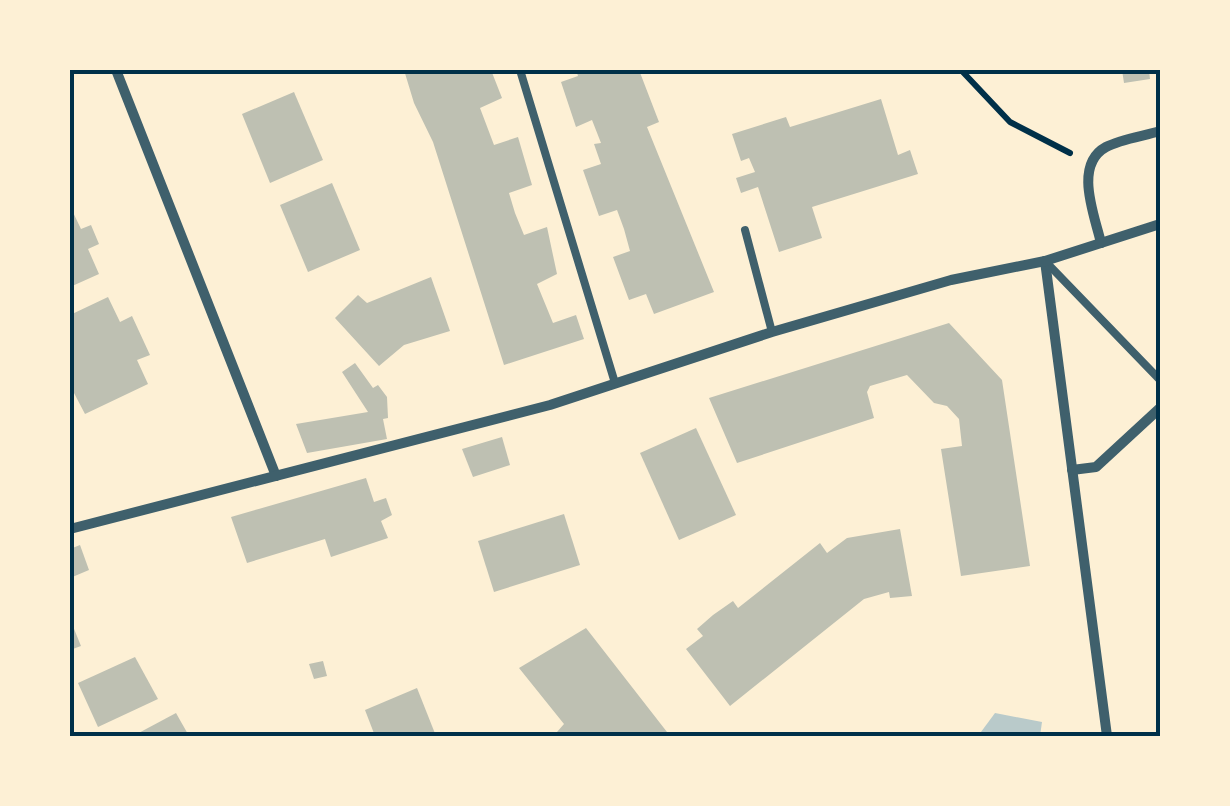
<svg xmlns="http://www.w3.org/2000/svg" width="1230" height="806" font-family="Poppins,sans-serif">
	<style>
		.green { fill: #b9caca }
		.building { fill: #bec0b2 }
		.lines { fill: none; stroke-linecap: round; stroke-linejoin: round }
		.path { stroke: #003049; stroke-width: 6 }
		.service { stroke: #3f606c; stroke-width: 8 }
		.minor { stroke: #3f606c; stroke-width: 10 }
		.neatline { fill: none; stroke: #003049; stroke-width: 4 }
	</style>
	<rect width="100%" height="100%" fill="#fdf0d5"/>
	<path class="green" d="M995,713L1042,722L1040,736H978Z"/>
	<g class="building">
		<path d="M404,70H491L502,98L480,108L494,145L518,137L532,185L509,193L515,213L524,235L547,227L557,274L537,284L553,323L576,315L584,339L504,365L433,142L414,103Z"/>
		<path d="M576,70H639L659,122L647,127L714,292L654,314L646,294L629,300L613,257L630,251L624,229L617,210L599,216L583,170L601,164L594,144L601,143L592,120L576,127L561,82L578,76Z"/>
		<path d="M1122,70H1149L1150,79L1124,83Z"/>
		<path d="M294,92L323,160L270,183L242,114Z"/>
		<path d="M881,99L898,155L910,150L918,174L812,207L822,238L779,252L758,187L741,193L736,178L755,172L749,158L741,161L732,134L786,117L790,127Z"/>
		<path d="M332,183L360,250L308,272L280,205Z"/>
		<path d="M70,206L81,229L91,225L99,244L88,249L99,274L70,287Z"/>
		<path d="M431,277L450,331L404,345L379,366L335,318L358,295L367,303Z"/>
		<path d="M108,297L120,322L132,316L150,355L137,360L148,384L85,414L74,393L70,396V315Z"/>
		<path d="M949,323L1002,380L1030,566L961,576L941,449L962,446L959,419L947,406L934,403L907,375L870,386L867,392L874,418L737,463L709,398Z"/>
		<path d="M355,363L373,388L378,385L387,397L388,418L383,419L387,439L307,453L296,424L368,412L342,372Z"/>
		<path d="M696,428L736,515L679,540L640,453Z"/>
		<path d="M502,437L510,465L473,477L462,449Z"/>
		<path d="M366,478L374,502L386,498L392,515L381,521L388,538L331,557L325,539L247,563L231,517Z"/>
		<path d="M564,514L580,565L494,592L478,541Z"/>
		<path d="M900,529L912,596L890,598L889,592L864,599L730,706L686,649L703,636L697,629L713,615L733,601L738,608L820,543L827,553L847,538Z"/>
		<path d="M80,545L89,570L70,578V549Z"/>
		<path d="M70,619L81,646L70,650Z"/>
		<path d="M586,628L667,732L662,736H560L557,732L564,724L519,668Z"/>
		<path d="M135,657L158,699L98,727L78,683Z"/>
		<path d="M323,661L327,676L314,679L309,664Z"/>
		<path d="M417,688L436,736H375L365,710Z"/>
		<path d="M176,713L189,736H133Z"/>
	</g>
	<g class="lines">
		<path class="path" d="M961,70L1010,122L1070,153"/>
		<g class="service">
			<path d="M520,70L615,383"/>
			<path d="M745,230L772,332"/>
			<path d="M1045,261L1160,380"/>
		</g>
		<g class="minor">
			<path d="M116,70L276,476"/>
			<path d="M1101,243C1095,216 1073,165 1106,147C1121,139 1144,136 1160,131"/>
			<path d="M1045,261L1107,736"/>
			<path d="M1072,470L1096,467L1160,408"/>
			<path d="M70,529L550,405L772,332L951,280L1045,261L1160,224"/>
		</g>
	</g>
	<rect width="1230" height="806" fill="none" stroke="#fdf0d5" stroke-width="145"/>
	<rect x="72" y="72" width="1086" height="662" class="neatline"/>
</svg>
